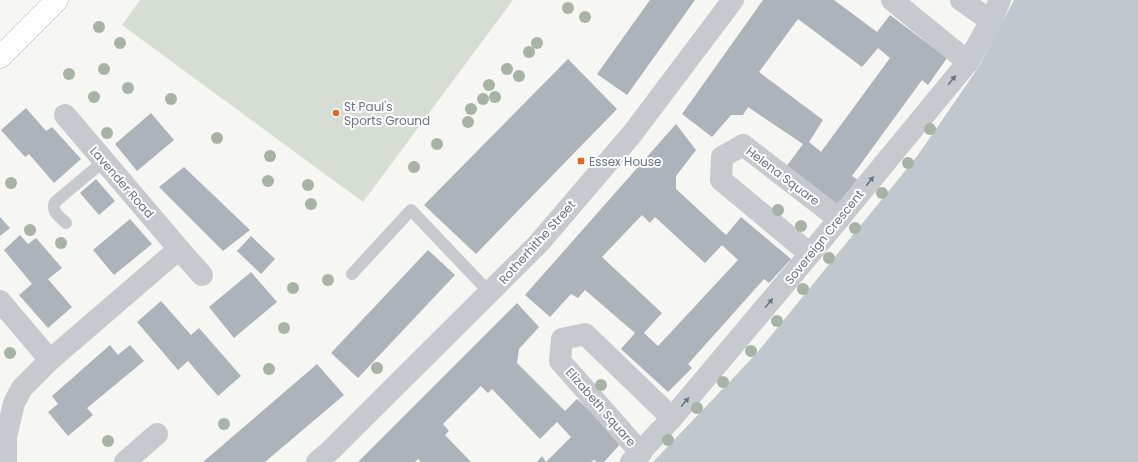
<svg xmlns="http://www.w3.org/2000/svg" width="1138" height="462" font-family="Poppins,sans-serif">
	<style>
		.green { fill: #d6ded4 }
		.water { fill: #c0c8ce }
		.building { fill: #adb3ba; fill-rule: evenodd }
		.lines { fill: none; stroke-linecap: round; stroke-linejoin: round }
		.secondary-casing { stroke: #b8bcc1; stroke-width: 23 }
		.service { stroke: #c6c9cd; stroke-width: 12 }
		.minor { stroke: #c6c9cd; stroke-width: 22 }
		.tertiary { stroke: #c6c9cd; stroke-width: 22 }
		.secondary { stroke: #fff; stroke-width: 22 }
		.tree { fill: #a7b3a4 }
		.oneway { fill: #697789 }
		.poi-dot { fill: #e76422; stroke: #fff; stroke-width: 1.5 }
		.labels { text-anchor: middle; dominant-baseline: central; stroke-width: 4; stroke-linejoin: round; paint-order: stroke }
		.poi-label { font-size: 12px; fill: #647385; stroke: #fff; text-anchor: start }
		.street-label { font-size: 12px; fill: #647385; stroke: #fff }
	</style>
	<rect width="100%" height="100%" fill="#f6f6f3"/>
	<path class="green" d="M140,0H513L363,202L122,25Z"/>
	<path class="water" d="M1014,0H1138V462H653L756,354L918,155L978,68Z"/>
	<g class="building">
		<path d="M650,0H695L627,95L597,74Z"/>
		<path d="M763,0H834L877,32L890,15L947,58L928,85L922,80L852,176L861,182L840,207L786,167L803,144L748,107L743,115H731L712,137L682,114ZM798,19L862,67L878,48L890,58L821,152L809,142L823,120L759,72Z"/>
		<path d="M568,59L617,109L476,254L424,205Z"/>
		<path d="M26,108L46,131L52,127L81,159L54,183L29,154L25,157L1,130Z"/>
		<path d="M151,113L174,140L137,171L115,144Z"/>
		<path d="M676,124L696,150L676,176V189L726,235L741,217L791,259L769,283L764,279L688,364L692,368L668,392L621,349L635,333L585,290L578,298L571,294L550,317L525,295ZM642,215L650,223L655,217L705,263L722,245L738,260L658,346L644,333L662,313L602,257Z"/>
		<path d="M184,167L250,230L223,251L159,187Z"/>
		<path d="M96,179L115,201L99,215L80,193Z"/>
		<path d="M0,217L10,228L0,236Z"/>
		<path d="M130,219L152,244L114,275L93,250Z"/>
		<path d="M20,235L28,244L36,238L62,268L48,279L72,307L48,328L19,295L32,284L4,250Z"/>
		<path d="M251,236L275,259L261,274L237,251Z"/>
		<path d="M428,250L455,275L358,378L331,353Z"/>
		<path d="M251,272L277,302L234,338L209,307Z"/>
		<path d="M161,301L191,335L199,328L241,376L218,396L188,361L178,370L137,322Z"/>
		<path d="M517,303L539,327L519,349L517,363L565,411L577,399L623,441L604,462H597L594,460L591,462H537L542,456L546,462L571,437L557,422L540,439L492,389L488,393L481,386L443,424L449,431L445,435L471,462H421L418,459L415,462H358Z"/>
		<path d="M110,345L118,355L130,345L144,361L87,408L93,415L68,436L48,412L58,404L52,396Z"/>
		<path d="M317,364L344,395L265,462H203Z"/>
	</g>
	<g class="lines">
		<g class="secondary-casing">
			<path id="secondary" d="M0,57L57,0"/>
		</g>
		<g class="service">
			<path d="M66,223C59,216 51,212 55,202L104,161"/>
			<path d="M352,274L411,210L490,293"/>
		</g>
		<g class="minor">
			<path d="M892,0L968,62"/>
			<path d="M961,0L991,21"/>
			<path d="M179,249L202,275"/>
			<path d="M810,254L721,180L722,157L743,145L839,219"/>
			<path d="M0,301L50,360"/>
			<path d="M641,453L560,361L562,339L585,334L672,418"/>
			<path d="M6,462V437L14,403L22,388L50,360L179,249L65,115"/>
			<path d="M125,462L157,434"/>
			<path d="M631,462L672,418L810,254L968,62L991,21L1000,0"/>
		</g>
		<path class="tertiary" d="M317,462L331,450L539,243L632,134L733,0"/>
		<use href="#secondary" class="secondary"/>
	</g>
	<g class="tree">
		<circle cx="568" cy="8" r="6"/>
		<circle cx="585" cy="17" r="6"/>
		<circle cx="99" cy="27" r="6"/>
		<circle cx="120" cy="43" r="6"/>
		<circle cx="537" cy="43" r="6"/>
		<circle cx="529" cy="52" r="6"/>
		<circle cx="104" cy="69" r="6"/>
		<circle cx="507" cy="69" r="6"/>
		<circle cx="69" cy="74" r="6"/>
		<circle cx="519" cy="76" r="6"/>
		<circle cx="489" cy="85" r="6"/>
		<circle cx="128" cy="88" r="6"/>
		<circle cx="94" cy="97" r="6"/>
		<circle cx="495" cy="97" r="6"/>
		<circle cx="171" cy="99" r="6"/>
		<circle cx="483" cy="99" r="6"/>
		<circle cx="471" cy="109" r="6"/>
		<circle cx="468" cy="122" r="6"/>
		<circle cx="930" cy="129" r="6"/>
		<circle cx="107" cy="133" r="6"/>
		<circle cx="217" cy="138" r="6"/>
		<circle cx="437" cy="144" r="6"/>
		<circle cx="270" cy="156" r="6"/>
		<circle cx="908" cy="163" r="6"/>
		<circle cx="414" cy="167" r="6"/>
		<circle cx="268" cy="181" r="6"/>
		<circle cx="11" cy="183" r="6"/>
		<circle cx="308" cy="185" r="6"/>
		<circle cx="882" cy="193" r="6"/>
		<circle cx="311" cy="204" r="6"/>
		<circle cx="778" cy="210" r="6"/>
		<circle cx="801" cy="226" r="6"/>
		<circle cx="855" cy="228" r="6"/>
		<circle cx="30" cy="230" r="6"/>
		<circle cx="61" cy="243" r="6"/>
		<circle cx="829" cy="258" r="6"/>
		<circle cx="328" cy="280" r="6"/>
		<circle cx="293" cy="288" r="6"/>
		<circle cx="803" cy="289" r="6"/>
		<circle cx="777" cy="321" r="6"/>
		<circle cx="284" cy="328" r="6"/>
		<circle cx="751" cy="351" r="6"/>
		<circle cx="10" cy="353" r="6"/>
		<circle cx="377" cy="368" r="6"/>
		<circle cx="269" cy="369" r="6"/>
		<circle cx="723" cy="382" r="6"/>
		<circle cx="601" cy="385" r="6"/>
		<circle cx="697" cy="408" r="6"/>
		<circle cx="224" cy="424" r="6"/>
		<circle cx="668" cy="440" r="6"/>
		<circle cx="108" cy="441" r="6"/>
	</g>
	<defs><path id="oneway-solid" d="M-6-.8H1V-3.2L6.5 0L1 3.2V.8H-6Z"/></defs>
	<g class="oneway">
		<use href="#oneway-solid" transform="translate(952 80) rotate(-51)"/>
		<use href="#oneway-solid" transform="translate(870 181) rotate(-51)"/>
		<use href="#oneway-solid" transform="translate(769 303) rotate(-50)"/>
		<use href="#oneway-solid" transform="translate(685 402) rotate(-50)"/>
	</g>
	<g class="poi-dot">
		<circle cx="336" cy="113" r="4"/>
		<rect x="577" y="157" width="8" height="8" rx="2"/>
	</g>
	<g class="labels">
		<g class="poi-label">
			<text x="344" y="106">St Paul's<tspan x="344" dy="14">Sports Ground</tspan></text>
			<text x="589" y="161">Essex House</text>
		</g>
		<g class="street-label">
			<text transform="translate(783 176) rotate(37)">Helena Square</text>
			<text transform="translate(122 182) rotate(49)">Lavender Road</text>
			<text transform="translate(824 237) rotate(-51)">Sovereign Crescent</text>
			<text transform="translate(537 242) rotate(-48)">Rotherhithe Street</text>
			<text transform="translate(601 407) rotate(49)">Elizabeth Square</text>
		</g>
	</g>
</svg>
